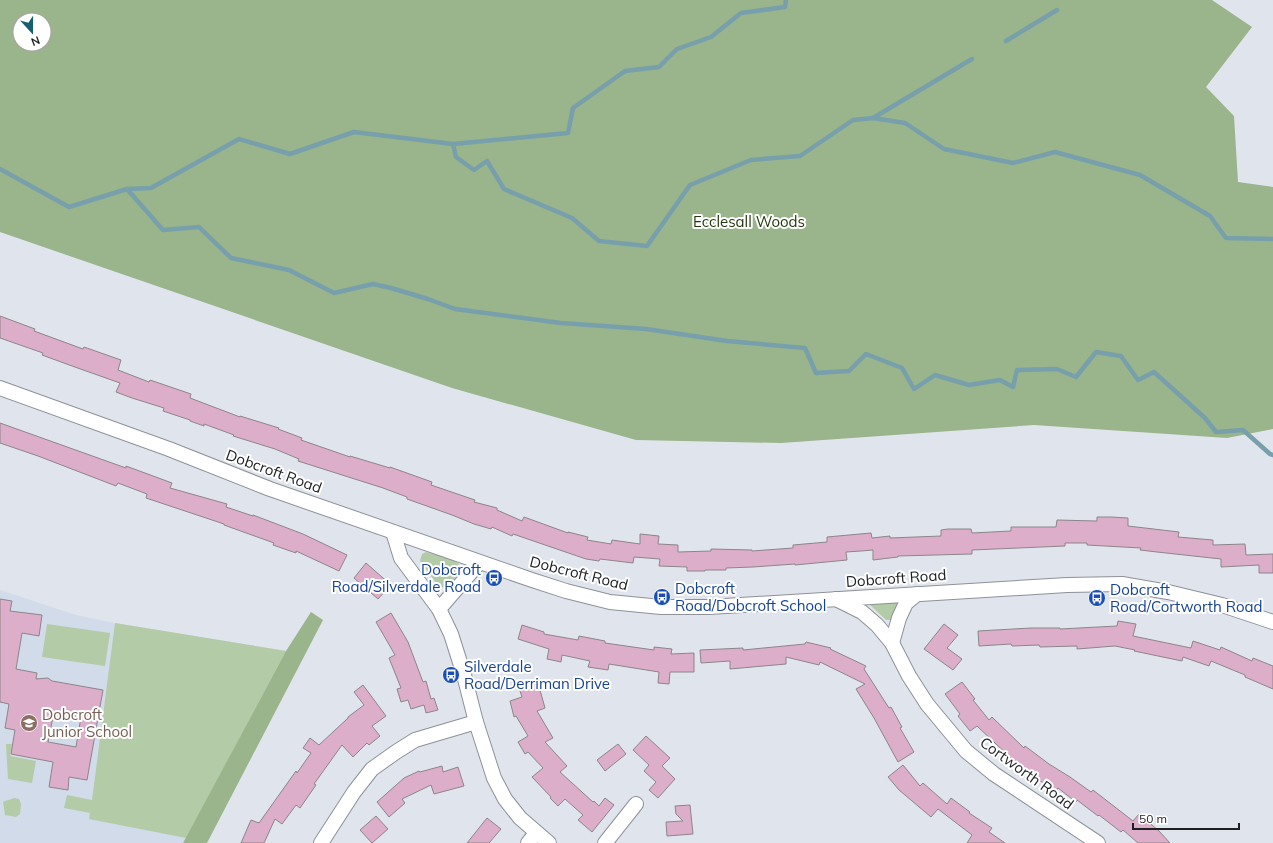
<svg xmlns="http://www.w3.org/2000/svg" width="1273" height="843" font-family="Mulish,sans-serif">
	<style>
		.built { fill: #d1dbe9 }
		.green { fill: #b4cba7 }
		.forest { fill: #9ab48b; fill-rule: evenodd }
		.lines { fill: none; stroke-linecap: round; stroke-linejoin: round }
		.stream { stroke: #77a0ac; stroke-width: 4.5 }
		.building { fill: #dcaec9; stroke: #8d858a; fill-rule: evenodd }
		.minor-casing { stroke: #8d9198; stroke-width: 16 }
		.minor { stroke: #fff; stroke-width: 14 }
		.labels { text-anchor: middle; dominant-baseline: central; stroke-width: 4; stroke-linejoin: round; paint-order: stroke }
		.park-label { font-size: 15px; fill: #1f370b; stroke: #fff }
		.street-label { font-size: 15px; fill: #1d1f21; stroke: #fff }
		.transit-label { font-size: 15px; fill: #164399; stroke: #fff; text-anchor: start }
		.education-label { font-size: 15px; fill: #785e54; stroke: #fff; text-anchor: start }
	</style>
	<rect width="100%" height="100%" fill="#e0e5ed"/>
	<path class="built" d="M0,590L76,615L115,623L286,651L183,843H0Z"/>
	<g class="green">
		<path d="M426,552L452,559L460,565V572C454,578 448,590 439,587L420,561L422,554Z"/>
		<path d="M869,599L898,601L891,620H886L869,604Z"/>
		<path d="M115,623L286,651L186,838L89,819L90,813L64,808L67,795L92,800Z"/>
		<path d="M47,624L110,633L105,666L42,657Z"/>
		<path d="M6,744H12L10,756L36,761L32,783L8,779Z"/>
		<path d="M14,798L19,799L21,804L20,814L16,817L5,815L3,802C7,800 10,800 14,798Z"/>
	</g>
	<g class="forest">
		<path d="M0,0H1212L1252,27L1206,87L1234,116L1238,182L1273,187V429L1227,438L1034,425L781,443L636,440L452,388L0,232ZM20,20H44V44H20Z"/>
		<path d="M311,612L323,620L207,843H183L286,651Z"/>
	</g>
	<g class="lines">
		<g class="stream">
			<path d="M1006,41L1057,10"/>
			<path d="M873,118L972,59"/>
			<path d="M453,144L568,133L573,108L625,71L659,67L677,49L711,37L741,13L785,7L786,0"/>
			<path d="M0,169L69,207L127,189L163,230L199,227L231,258L289,270L334,293L373,284L391,288L428,299L455,309L561,323L646,329L727,341L805,348L816,373L849,371L866,354L902,368L914,389L935,375L969,385L1000,380L1013,387L1017,370L1057,369L1076,377L1096,352L1121,356L1138,380L1154,372L1205,418L1216,432L1243,430L1270,454L1273,455"/>
			<path d="M127,189L151,188L239,139L290,154L354,132L453,144L456,157L474,170L487,161L504,189L572,218L599,241L647,246L690,185L751,160L800,156L853,120L873,118L905,123L944,149L1013,163L1055,152L1140,175L1210,216L1226,238L1273,239"/>
		</g>
	</g>
	<g class="building">
		<path d="M0,316L35,329L34,331L83,349L84,347L121,360L118,370L149,382L150,380L191,394L190,398L240,417V416L279,428L278,429L302,438L301,440L350,457V456L390,468V467L432,482L431,485L475,500L474,502L497,508V510L522,521L524,517L568,533V532L588,537L587,540L611,544L612,540L640,544V534L659,536L658,544L678,545V552L711,551V549L752,550V551L793,548V545L827,542V537L871,533L872,538L890,536V538L941,536V530L948,529H971L972,533L1011,531V527H1056L1057,520L1097,521V517H1111L1128,518V526L1179,532L1178,537L1213,540V545L1245,544L1246,555L1273,554V573H1259V565L1221,567V559L1157,552L1140,550L1141,548L1087,545V543H1065V546L972,550V554L898,556V557L873,560V550L861,551L846,552L847,560L795,565V564L753,567L726,568V570H705V571H687V567L659,566L660,559L634,557L633,563L600,559L599,561L586,559L513,534L512,536L492,527L491,529L474,524L452,515L407,499V497L383,488L298,461L299,459L275,449L233,436L234,435L204,424V426L190,421V420L163,411L164,408L132,398L116,392L120,383L72,366L42,355L43,353L0,338Z"/>
		<path d="M0,423L126,468V466L172,483L170,488L227,504L226,507L253,516V515L303,534L347,555L339,571L296,551V553L273,545L274,543L224,525V524L146,498L147,494L118,483L116,486L38,456L0,443Z"/>
		<path d="M366,563L391,585L378,599L354,578Z"/>
		<path d="M0,599L12,601L10,611L42,615L39,636L22,633L16,669L37,673L36,679L48,678L52,681L103,690L87,780L69,777L68,790L49,787L53,762L11,754L15,730L5,728L9,704L0,702ZM54,712L81,717L76,747L48,742Z"/>
		<path d="M391,613L408,642L423,682L426,681L431,699L434,698L438,710L426,713L424,705L411,709L408,700L401,702L397,689L401,688L389,658L395,655L376,622Z"/>
		<path d="M1118,621L1136,624L1133,636L1191,648L1193,641L1220,650L1221,647L1252,661L1253,658L1273,666V689L1245,677V675L1211,661L1209,666L1183,657L1182,661L1134,651L1135,650L1115,646L1077,649V646L1040,647L1039,645L1012,646L1011,644L979,646L978,631L1031,628H1060V629L1117,626Z"/>
		<path d="M944,624L958,635L947,648L962,659L953,670L924,649Z"/>
		<path d="M522,625L544,632V634L578,640L579,636L605,641V643L654,650V647L672,649L671,654L694,653V672H670L669,684L658,683L659,672L609,664L608,670L588,667L590,661L562,655L561,662L547,659L549,649L518,639Z"/>
		<path d="M806,642L831,648L830,649L866,666L864,669L889,708L891,707L902,727L900,728L914,752L898,762L874,718L856,689L865,684L820,662L819,665L786,657V664L730,669V661L701,663L700,650L743,648V650L805,644Z"/>
		<path d="M962,682L975,699L973,700L989,720L992,717L1024,748L1025,746L1049,764L1070,777L1091,792L1093,790L1133,821L1139,814L1159,831L1170,843H1138L1123,830L1121,832L1099,815L1098,816L1077,800L1076,802L1058,788L1056,791L1031,775L1030,776L1013,763L1014,761L977,726L970,731L958,716L960,714L945,694Z"/>
		<path d="M538,683L545,708L537,711L553,738L545,742L567,766L560,772L593,802L594,801L599,806L605,798L614,805L592,832L578,820L583,815L565,799L558,806L550,798L551,797L532,777L543,768L528,752L525,754L518,742L528,736L516,716L514,717L510,701L522,697L519,688Z"/>
		<path d="M363,685L386,716L372,726L380,736L369,745L367,743L353,757L342,745L314,784L316,785L300,808L296,805L282,824L275,819L264,843H241L251,820L259,823L296,771L297,773L311,753L303,748L310,738L319,745L348,718V717L364,705L354,692Z"/>
		<path d="M646,736L670,758L662,766L675,779L658,798L649,790L656,782L644,771L649,765L633,750Z"/>
		<path d="M618,744L626,754L605,771L597,760Z"/>
		<path d="M903,765L920,786L923,783L947,804L951,798L970,812L969,813L992,828L989,832L1005,843H967L972,835L938,809L931,817L899,790L888,777Z"/>
		<path d="M442,766L443,772L458,767L464,786L434,794L431,785L402,799L405,803L389,817L377,802L404,778L419,771L420,772Z"/>
		<path d="M690,805L693,834L667,836L666,822L683,821L676,814L675,806Z"/>
		<path d="M376,816L388,829L372,843L360,830Z"/>
		<path d="M487,818L501,829L489,843H467Z"/>
	</g>
	<g class="lines">
		<g class="minor-casing">
			<g id="minor">
				<path d="M0,388L169,449L270,489L532,580L566,591L610,602L661,607H709L1067,585L1122,584L1168,592L1222,605L1273,622"/>
				<path d="M393,532L401,558L439,609L451,634L464,675L476,722L494,778L505,799L520,818L549,843"/>
				<path d="M836,599L862,612L877,625L892,643L909,676L927,704L966,751L994,774L1098,843"/>
				<path d="M439,609L479,563"/>
				<path d="M892,643L899,618L906,603L917,594"/>
				<path d="M321,843L354,792L372,769L396,752L415,740L476,722"/>
				<path d="M528,843L536,833"/>
				<path d="M605,843L636,804"/>
			</g>
		</g>
		<use href="#minor" class="minor"/>
	</g>
	<defs>
		<g id="bus-disc" transform="scale(0.9)"><circle r="9.5" fill="#1a4fb4" stroke="#fff"/><path d="M-5-6H5V4H4V6H2V4H-2V6H-4V4H-5ZM-3.5-4V0h7V-4ZM-3.5 1.2v1.5H-2V1.2ZM2 1.2v1.5H3.5V1.2Z" fill="#fff"/></g>
		<g id="school-disc" transform="scale(0.9)"><circle r="9.5" fill="#8d6e63" stroke="#fff"/><path d="M0-5L7-2L0 1L-7-2ZM-4 1L0 2.5L4 1V4Q0 6-4 4Z" fill="#fff"/></g>
	</defs>
	<g fill-rule="evenodd">
		<use href="#bus-disc" x="494" y="578"/>
		<use href="#bus-disc" x="662" y="597"/>
		<use href="#bus-disc" x="1097" y="598"/>
		<use href="#bus-disc" x="451" y="675"/>
		<use href="#school-disc" x="29" y="723"/>
	</g>
	<g class="labels">
		<g class="park-label">
			<text x="749" y="221">Ecclesall Woods</text>
		</g>
		<g class="street-label">
			<text transform="translate(274 471) rotate(20)">Dobcroft Road</text>
			<text transform="translate(579 573) rotate(14)">Dobcroft Road</text>
			<text transform="translate(896 578) rotate(-4)">Dobcroft Road</text>
			<text transform="translate(1027 773) rotate(36)">Cortworth Road</text>
		</g>
		<g class="transit-label">
			<text x="481" y="569" text-anchor="end">Dobcroft<tspan x="481" dy="17">Road/Silverdale Road</tspan></text>
			<text x="675" y="588">Dobcroft<tspan x="675" dy="17">Road/Dobcroft School</tspan></text>
			<text x="1110" y="589">Dobcroft<tspan x="1110" dy="17">Road/Cortworth Road</tspan></text>
			<text x="464" y="666">Silverdale<tspan x="464" dy="17">Road/Derriman Drive</tspan></text>
		</g>
		<g class="education-label">
			<text x="42" y="714">Dobcroft<tspan x="42" dy="17">Junior School</tspan></text>
		</g>
	</g>
	<g transform="translate(32 32) rotate(159)"><circle r="19" fill="#ffffff" stroke="#a5a5a6"/>
	<path d="M0-3L7 15L0 10L-7 15Z" fill="#17616f"/>
	<text y="-6" font-size="11" font-weight="bold" text-anchor="middle" fill="#1d1f21">N</text>
	</g>
	<path d="M1133 823v6h106v-6" fill="none" stroke="#1d1f21" stroke-width="2"/>
	<text x="1139" y="823" font-size="12" fill="#1d1f21" stroke="#ffffff" stroke-width="3" paint-order="stroke">50 m</text>
</svg>
